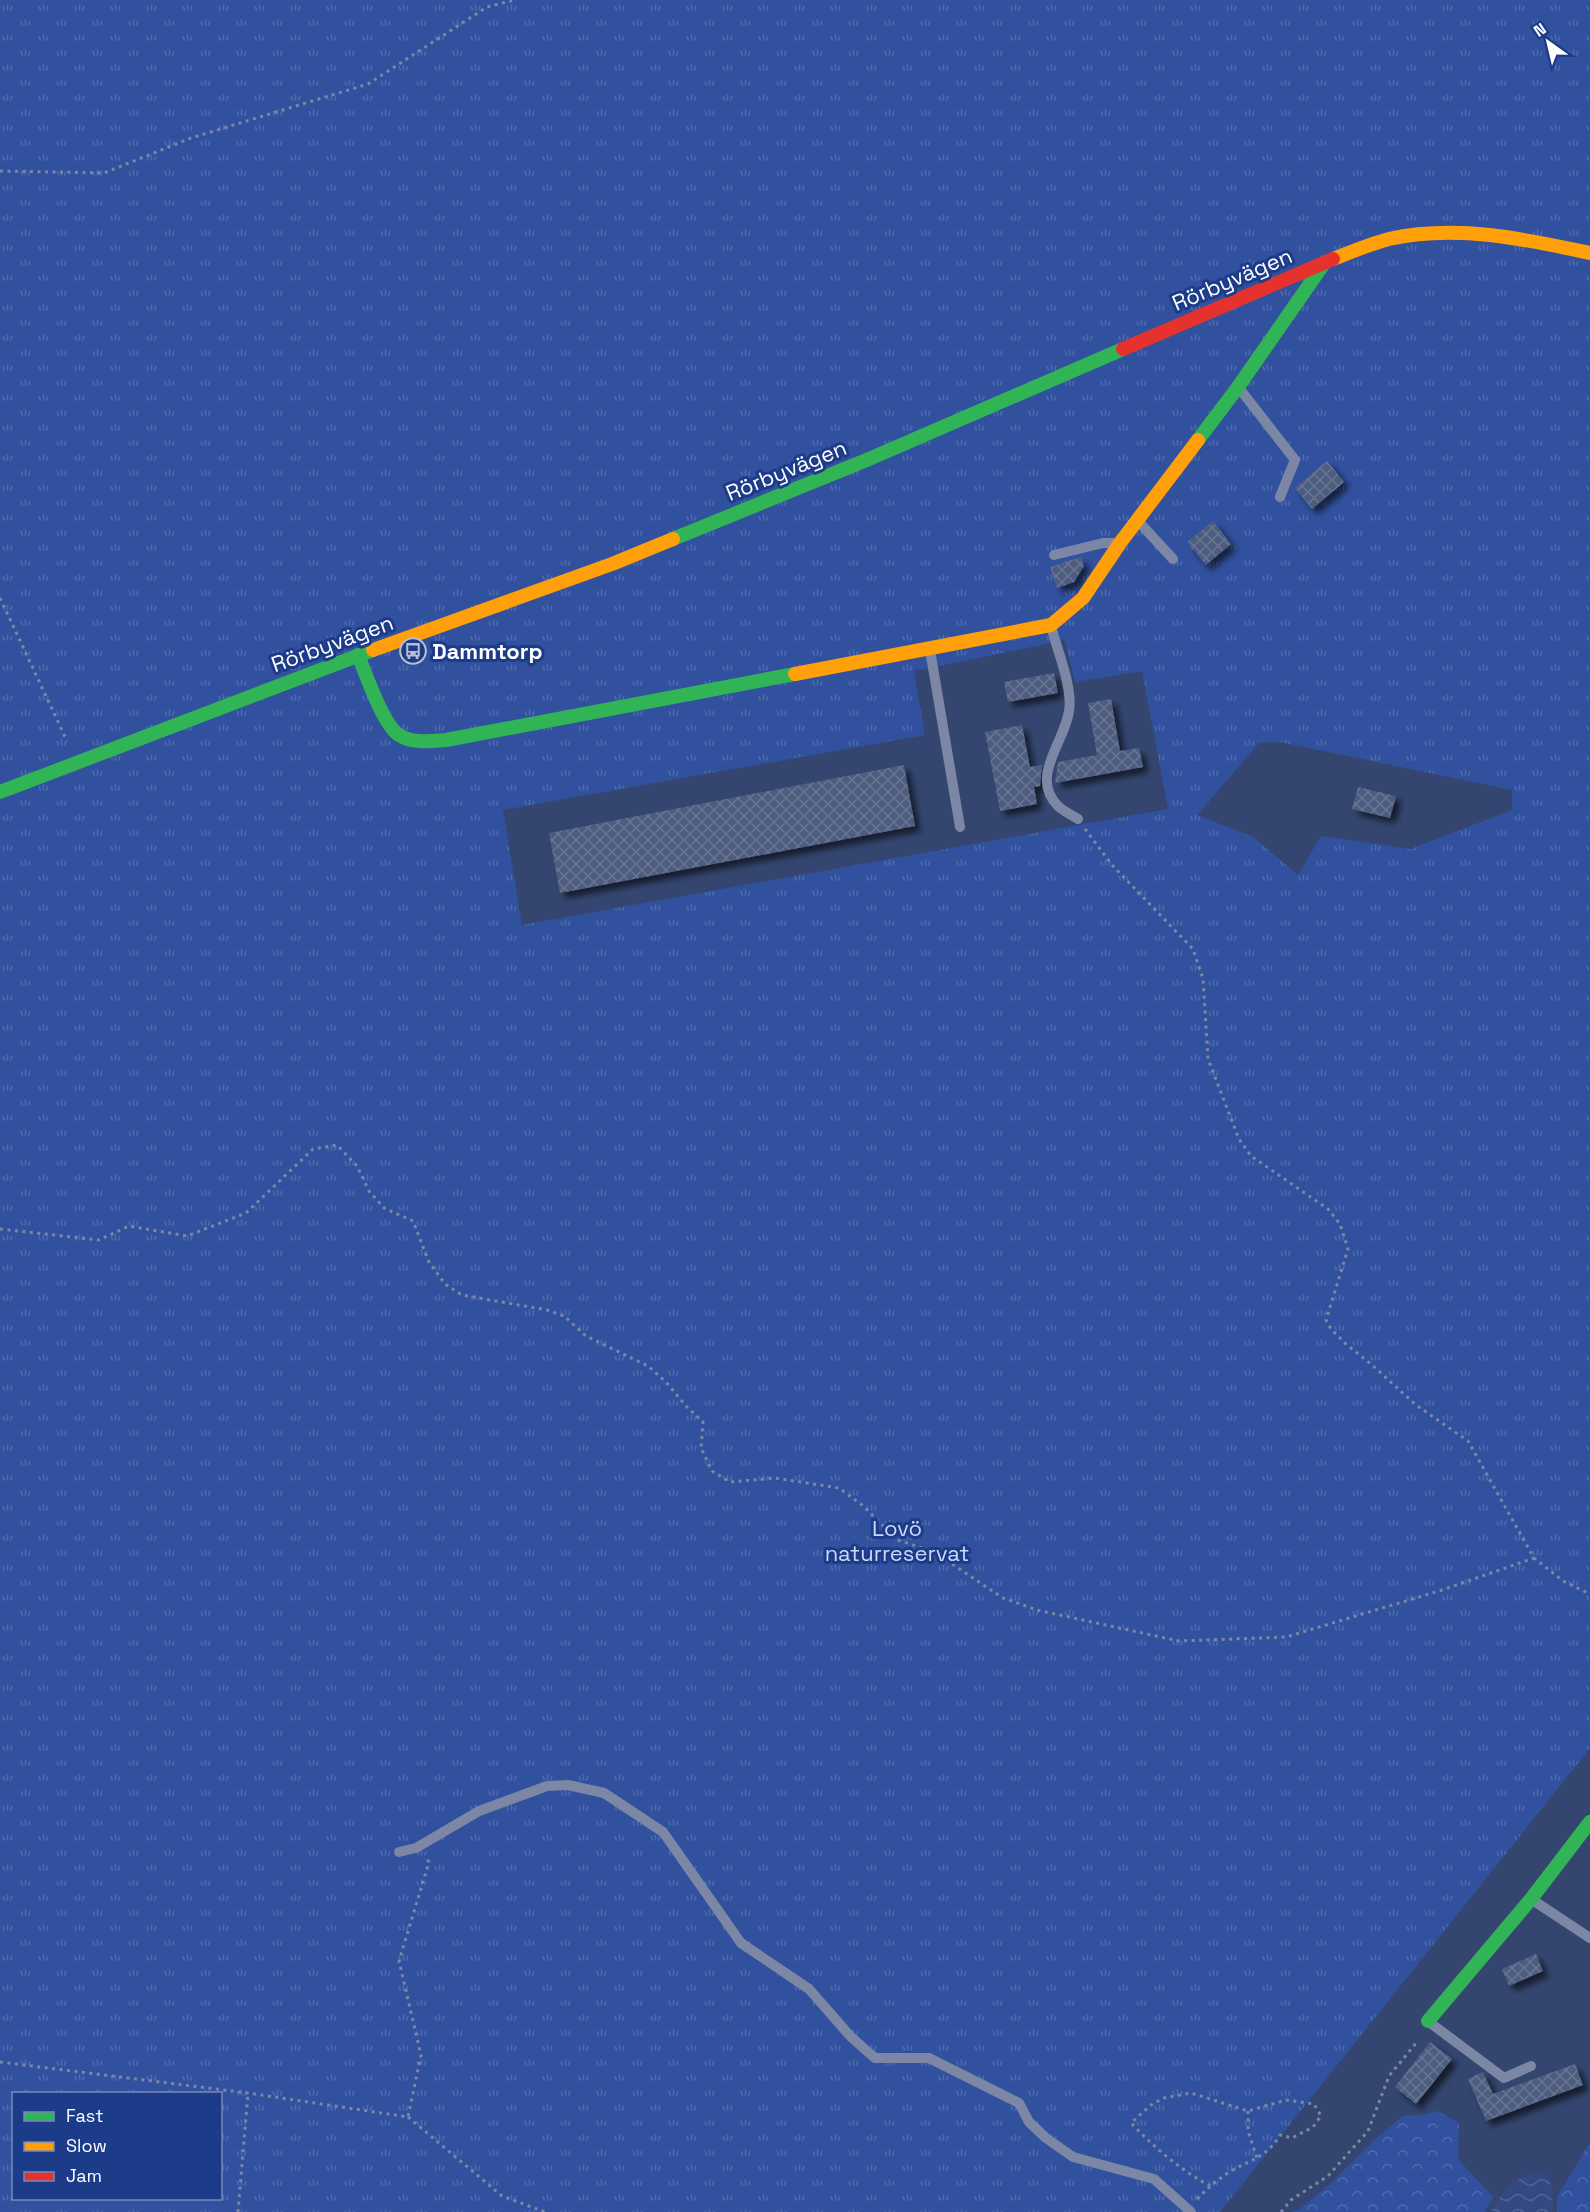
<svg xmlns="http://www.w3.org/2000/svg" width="1590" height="2212" font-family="'Space Grotesk',sans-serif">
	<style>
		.forest { fill: url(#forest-crowns) }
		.park { fill: url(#park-tufts); fill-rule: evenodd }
		.water { fill: url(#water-waves) }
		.building { fill: url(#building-cross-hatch); filter: url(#shadow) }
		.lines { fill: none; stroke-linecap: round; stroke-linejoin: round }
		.path { stroke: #7b87a5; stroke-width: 3; stroke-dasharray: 3 4.5; stroke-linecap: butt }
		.lane { stroke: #7b87a5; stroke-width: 10 }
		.fast { stroke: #30b455; stroke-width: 14 }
		.slow { stroke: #ff9f0a; stroke-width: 14 }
		.jam { stroke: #e5322d; stroke-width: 14 }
		.labels { text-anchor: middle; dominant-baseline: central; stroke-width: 6; stroke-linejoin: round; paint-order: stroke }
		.street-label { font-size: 22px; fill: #fff; stroke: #1c3b88 }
		.poi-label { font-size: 22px; font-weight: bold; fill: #fff; stroke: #1c3b88; text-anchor: start }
		.park-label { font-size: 22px; fill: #cbd9f9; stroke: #1c3b88 }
	</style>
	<defs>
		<pattern id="forest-crowns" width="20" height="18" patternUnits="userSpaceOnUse" patternTransform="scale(1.5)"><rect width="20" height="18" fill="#31519f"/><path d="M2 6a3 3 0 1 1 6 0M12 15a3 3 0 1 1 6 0" fill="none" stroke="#506bad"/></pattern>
		<pattern id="park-tufts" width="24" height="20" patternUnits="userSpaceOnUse" patternTransform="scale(1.5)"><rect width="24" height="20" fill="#31519f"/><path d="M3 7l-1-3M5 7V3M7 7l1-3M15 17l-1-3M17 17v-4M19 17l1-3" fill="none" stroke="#506bad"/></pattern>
		<pattern id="water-waves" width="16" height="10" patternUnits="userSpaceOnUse" patternTransform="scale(1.5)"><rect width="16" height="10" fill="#334981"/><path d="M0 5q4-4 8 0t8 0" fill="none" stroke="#526494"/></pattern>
		<pattern id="building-cross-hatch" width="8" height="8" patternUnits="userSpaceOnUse" patternTransform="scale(1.5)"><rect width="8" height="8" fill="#4e5d7f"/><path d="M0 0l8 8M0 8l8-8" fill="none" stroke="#697592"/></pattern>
		<filter id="shadow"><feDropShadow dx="5.5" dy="5.5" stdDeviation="3" flood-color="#0009"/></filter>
	</defs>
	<rect width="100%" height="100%" fill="#344670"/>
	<g class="forest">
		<path d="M1438,2111L1459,2123L1458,2159L1493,2197L1485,2212H1291L1300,2209L1331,2183L1377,2138L1403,2116L1420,2115Z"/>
		<path d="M1590,2142V2212H1557V2197Z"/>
	</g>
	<path class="park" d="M0,0H1590V1748L1220,2212H0ZM1065,640L1075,682L1142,671L1168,809L522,925L503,810L925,735L914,671ZM1280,742L1512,790V810L1411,849L1321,836L1298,875L1253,837L1197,815L1259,743ZM14,2094H220V2198H14Z"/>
	<path class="water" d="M1538,2171L1549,2176L1553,2194L1552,2212H1491C1504,2188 1513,2180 1538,2171Z"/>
	<g class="building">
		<path d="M1327,461L1344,482L1312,509L1295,488Z"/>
		<path d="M1213,521L1231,544L1206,565L1187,542Z"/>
		<path d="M1081,557L1084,566L1074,582L1057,588L1050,567Z"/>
		<path d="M1054,673L1058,693L1008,702L1004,682Z"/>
		<path d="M1111,699L1120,751L1139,748L1143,767L1055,783L1058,762L1097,755L1088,703Z"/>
		<path d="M1022,725L1030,767L1042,765L1040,786L1034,787L1037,804L1000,811L985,732Z"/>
		<path d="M904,765L915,826L560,893L549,833Z"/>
		<path d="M1358,787L1396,796L1390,818L1352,809Z"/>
		<path d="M1536,1954L1543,1971L1509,1986L1502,1969Z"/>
		<path d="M1430,2042L1452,2059L1416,2104L1395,2087Z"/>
		<path d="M1575,2064L1583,2085L1486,2121L1468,2079L1483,2072L1493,2094Z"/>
	</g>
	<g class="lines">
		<g class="path">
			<path d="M0,171L104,173L191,138L368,84L487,7L514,0"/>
			<path d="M0,598L67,741"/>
			<path d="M1085,829L1112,865L1193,949L1203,979L1208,1059L1239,1139L1251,1156L1328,1209L1340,1224L1348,1249L1326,1320L1331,1329L1346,1344L1372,1365L1416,1405L1468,1441L1534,1558L1563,1581L1590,1594"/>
			<path d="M0,1229L99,1240L129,1226L187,1236L246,1213L313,1149L337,1145L357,1166L369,1191L384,1208L413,1221L429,1262L445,1284L462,1295L547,1310L564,1316L586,1336L648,1366L666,1382L686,1406L703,1422L701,1448L712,1471L730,1482L775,1478L839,1488L862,1505L898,1540L934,1552L1003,1598L1037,1610L1179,1641L1286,1637L1439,1591L1534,1558"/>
			<path d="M0,2062L248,2093L408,2117L421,2055L399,1961L429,1862L427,1859"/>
			<path d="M1248,2111V2131L1257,2158"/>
			<path d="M408,2117L502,2196L545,2212"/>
			<path d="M1197,2199C1208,2188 1218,2179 1231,2171C1252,2159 1267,2157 1280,2135L1292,2138L1313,2127L1321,2116L1314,2104L1286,2100L1248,2111L1191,2093L1164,2098L1151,2105L1131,2123C1155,2148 1179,2169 1210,2186"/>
			<path d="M238,2212L248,2093"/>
			<path d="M1281,2212L1291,2200L1328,2176L1368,2131L1389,2076L1417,2042"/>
		</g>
		<g class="lane">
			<path d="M1239,388L1295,460L1280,497"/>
			<path d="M1138,521L1173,559"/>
			<path d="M1054,555L1103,543H1117"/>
			<path d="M1051,626C1057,650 1073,687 1069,711C1065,742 1029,777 1058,806C1063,811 1072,815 1078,819"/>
			<path d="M930,650L960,827"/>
			<path d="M399,1852L416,1848L479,1811L547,1786L568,1785L604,1793L663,1832L741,1943L809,1989L851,2037L875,2058H929L1019,2103L1029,2122L1046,2138L1073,2157L1154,2179L1191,2212"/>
			<path d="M1531,1899L1590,1938"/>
			<path d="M1429,2022L1504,2078L1531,2066"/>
		</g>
		<g class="fast">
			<path d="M1198,440L1238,387L1325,262"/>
			<path d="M673,539L869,459L1123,349"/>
			<path d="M358,655C366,674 383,725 399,735C413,744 431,741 446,740L795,674"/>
			<path d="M0,792L373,650"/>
			<path d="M1428,2021L1531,1899L1590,1822"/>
		</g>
		<g class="slow">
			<path d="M1333,259C1351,252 1370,244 1389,239C1456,224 1525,239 1590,253"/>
			<path d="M373,650L612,564L673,539"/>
			<path d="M795,674L1051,625L1083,598L1120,543L1198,440"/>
		</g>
		<path class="jam" d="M1123,349L1333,259"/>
	</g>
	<defs>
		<g id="bus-ring" transform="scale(1.35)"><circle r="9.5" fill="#1c3b88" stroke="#b8becd" stroke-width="1.5"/><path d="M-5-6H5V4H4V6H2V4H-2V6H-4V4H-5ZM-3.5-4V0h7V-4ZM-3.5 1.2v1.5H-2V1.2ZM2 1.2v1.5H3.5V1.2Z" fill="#b8becd"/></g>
	</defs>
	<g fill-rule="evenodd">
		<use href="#bus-ring" x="413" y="651"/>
	</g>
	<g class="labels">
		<g class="street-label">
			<text transform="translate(1232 279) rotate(-23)">Rörbyvägen</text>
			<text transform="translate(786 470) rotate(-22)">Rörbyvägen</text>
			<text transform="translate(332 643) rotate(-20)">Rörbyvägen</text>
		</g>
		<g class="poi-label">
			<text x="432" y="651">Dammtorp</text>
		</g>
		<g class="park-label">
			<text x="897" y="1528">Lovö<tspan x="897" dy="25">naturreservat</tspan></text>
		</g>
	</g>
	<rect x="12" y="2092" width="210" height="108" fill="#1c3b88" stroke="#7789b8" stroke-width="1.5"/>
	<rect x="24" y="2112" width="30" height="9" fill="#30b455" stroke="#7789b8" stroke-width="1.5"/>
	<text x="66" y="2122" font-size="18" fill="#ffffff">Fast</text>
	<rect x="24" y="2142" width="30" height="9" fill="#ff9f0a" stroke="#7789b8" stroke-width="1.5"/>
	<text x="66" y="2152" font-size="18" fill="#ffffff">Slow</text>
	<rect x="24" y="2172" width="30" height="9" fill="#e5322d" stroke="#7789b8" stroke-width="1.5"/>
	<text x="66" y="2182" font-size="18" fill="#ffffff">Jam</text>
	<g transform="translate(1548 42) rotate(326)" stroke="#1c3b88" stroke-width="4.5" paint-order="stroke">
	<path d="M0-4.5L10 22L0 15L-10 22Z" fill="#ffffff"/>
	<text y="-9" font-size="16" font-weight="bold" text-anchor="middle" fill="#ffffff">N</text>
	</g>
</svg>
